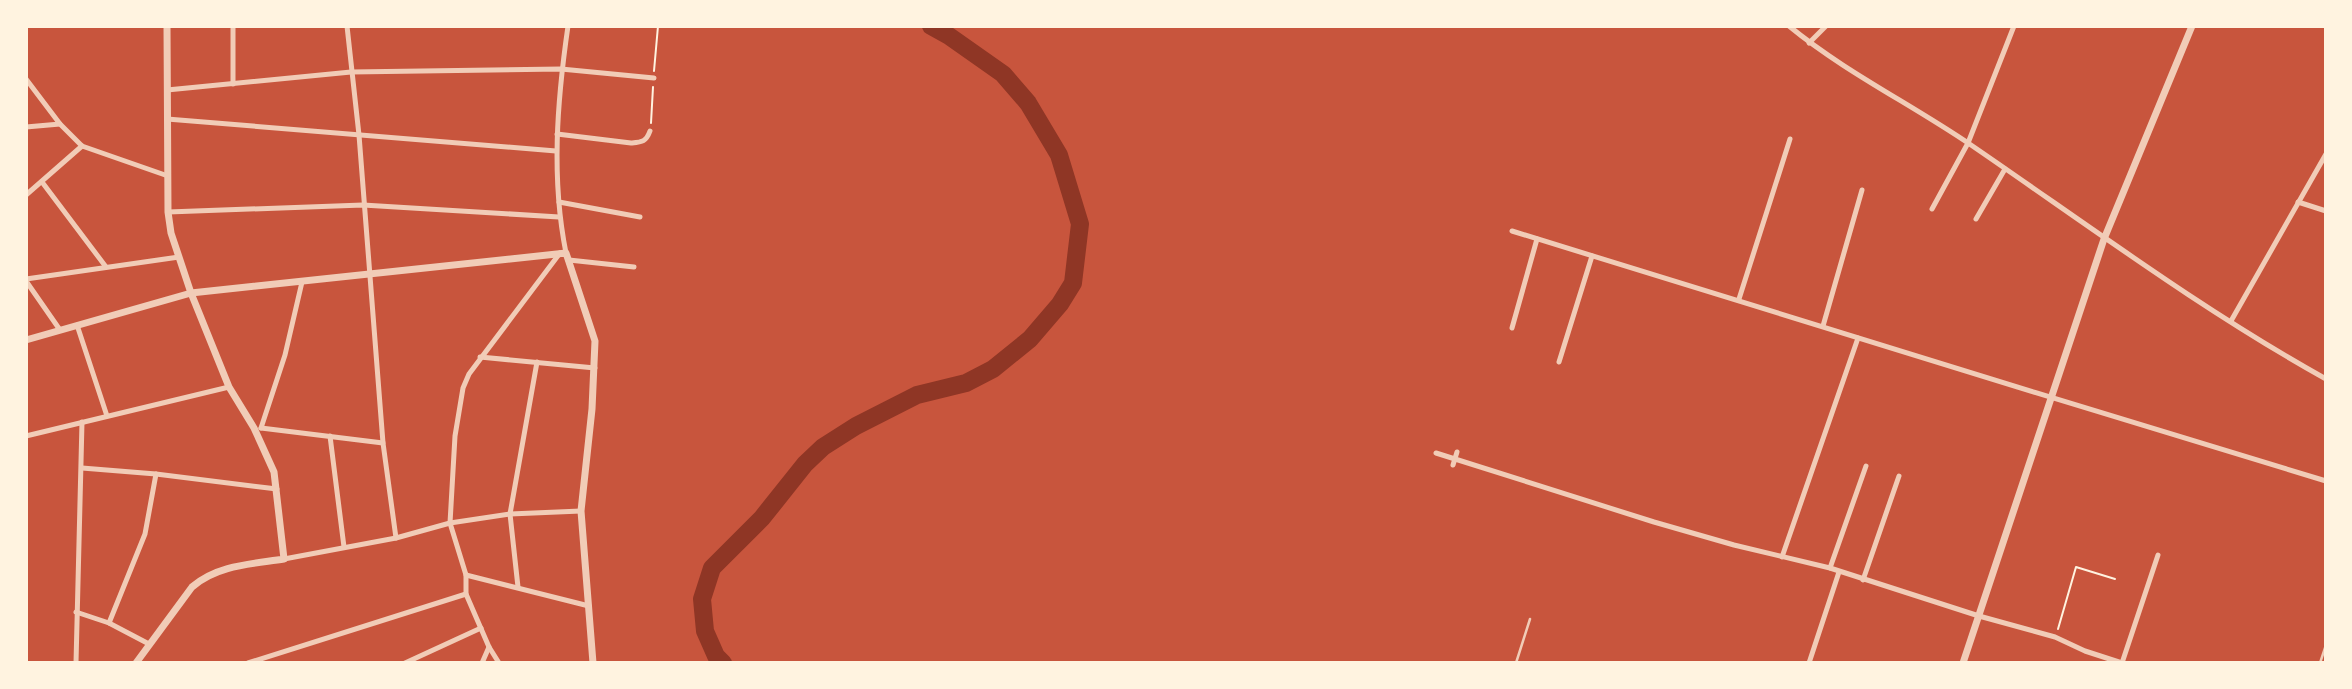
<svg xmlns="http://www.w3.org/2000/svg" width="2352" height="689" font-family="Cabin,sans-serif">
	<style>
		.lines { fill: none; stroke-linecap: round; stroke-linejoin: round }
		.river { stroke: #8f3625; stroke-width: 18 }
		.path { stroke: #fff3e0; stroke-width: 2 }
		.service { stroke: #f1ccb7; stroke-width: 2.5 }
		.minor { stroke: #f1ccb7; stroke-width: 5 }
		.tertiary { stroke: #f1ccb7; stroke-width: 7 }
	</style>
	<rect width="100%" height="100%" fill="#c8553d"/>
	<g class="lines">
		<path class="river" d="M723,663L716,656L705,631L702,599L712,568L762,518L805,464L823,447L856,426L917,395L966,383L993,369L1030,339L1060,304L1073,283L1080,224L1059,155L1028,103L1003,74L949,36L931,26"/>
		<g class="path">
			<path d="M654,71L658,26"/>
			<path d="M651,123L653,87"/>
			<path d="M2058,629L2076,567L2115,579"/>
		</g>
		<g class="service">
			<path d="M1516,663L1530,619"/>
			<path d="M2320,663L2326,645"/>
		</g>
		<g class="minor">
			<path d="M347,26L359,135L383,443L396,538"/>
			<path d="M1789,26C1845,72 1911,104 1971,145C2088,225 2202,310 2326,379"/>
			<path d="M1809,43L1826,26"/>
			<path d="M26,79L60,124L82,146L168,176"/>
			<path d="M233,84V26"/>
			<path d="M167,90L351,72L561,69L654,78"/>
			<path d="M167,119L556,151"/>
			<path d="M26,127L60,124"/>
			<path d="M557,134L631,143C642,142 646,142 650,131"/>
			<path d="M42,182L106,267"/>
			<path d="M26,195L82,146"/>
			<path d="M559,202L640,217"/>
			<path d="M2298,202L2326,211"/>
			<path d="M1932,209L1968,143L2014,26"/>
			<path d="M168,212L363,205L559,217"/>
			<path d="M1976,219L2005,169"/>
			<path d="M1512,231C1783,313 2054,400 2326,481"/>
			<path d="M566,253C551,178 557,102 568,26"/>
			<path d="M569,260L634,267"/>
			<path d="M26,279L179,257"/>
			<path d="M26,281L60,330"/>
			<path d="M1739,299L1790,139"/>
			<path d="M2231,321L2326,154"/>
			<path d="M77,325L107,416"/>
			<path d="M1823,326L1862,190"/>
			<path d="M1512,328L1537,239"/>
			<path d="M480,357L595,368"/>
			<path d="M1559,362L1592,256"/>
			<path d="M261,428L285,355L302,282"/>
			<path d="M261,428L383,443"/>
			<path d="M26,436L229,387"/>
			<path d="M330,436L344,547"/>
			<path d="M1436,453L1654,522L1734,545L1830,568L1979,616L2055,637L2085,651L2122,663"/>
			<path d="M1453,465L1457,452"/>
			<path d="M82,468L156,474L277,489"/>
			<path d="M1782,557L1858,338"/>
			<path d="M284,559L396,538L450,523L510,514L581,511"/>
			<path d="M1830,568L1866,466"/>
			<path d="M466,575L589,606"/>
			<path d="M1863,580L1899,476"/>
			<path d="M518,587L510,514L537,362"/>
			<path d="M76,612L109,623L149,644"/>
			<path d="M109,623L145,534L156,474"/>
			<path d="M76,663L82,422"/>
			<path d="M248,663L466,594"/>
			<path d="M405,663L481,628"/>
			<path d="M482,663L489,647"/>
			<path d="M499,663L489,647L466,594V575L450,523L455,436L463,388L469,374L560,253"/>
			<path d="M1809,663L1839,572"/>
			<path d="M2122,663L2158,555"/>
		</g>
		<g class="tertiary">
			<path d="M26,340L191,293L566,253L595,341L592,409L581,511L593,663"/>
			<path d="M136,663L192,587C217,565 252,564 284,559L274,472L254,428L229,387L191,293L171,233L168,212L167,26"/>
			<path d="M1963,663L2104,239L2192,26"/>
		</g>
	</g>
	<rect width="2352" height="689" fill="none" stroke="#fff3e0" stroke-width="56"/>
</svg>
